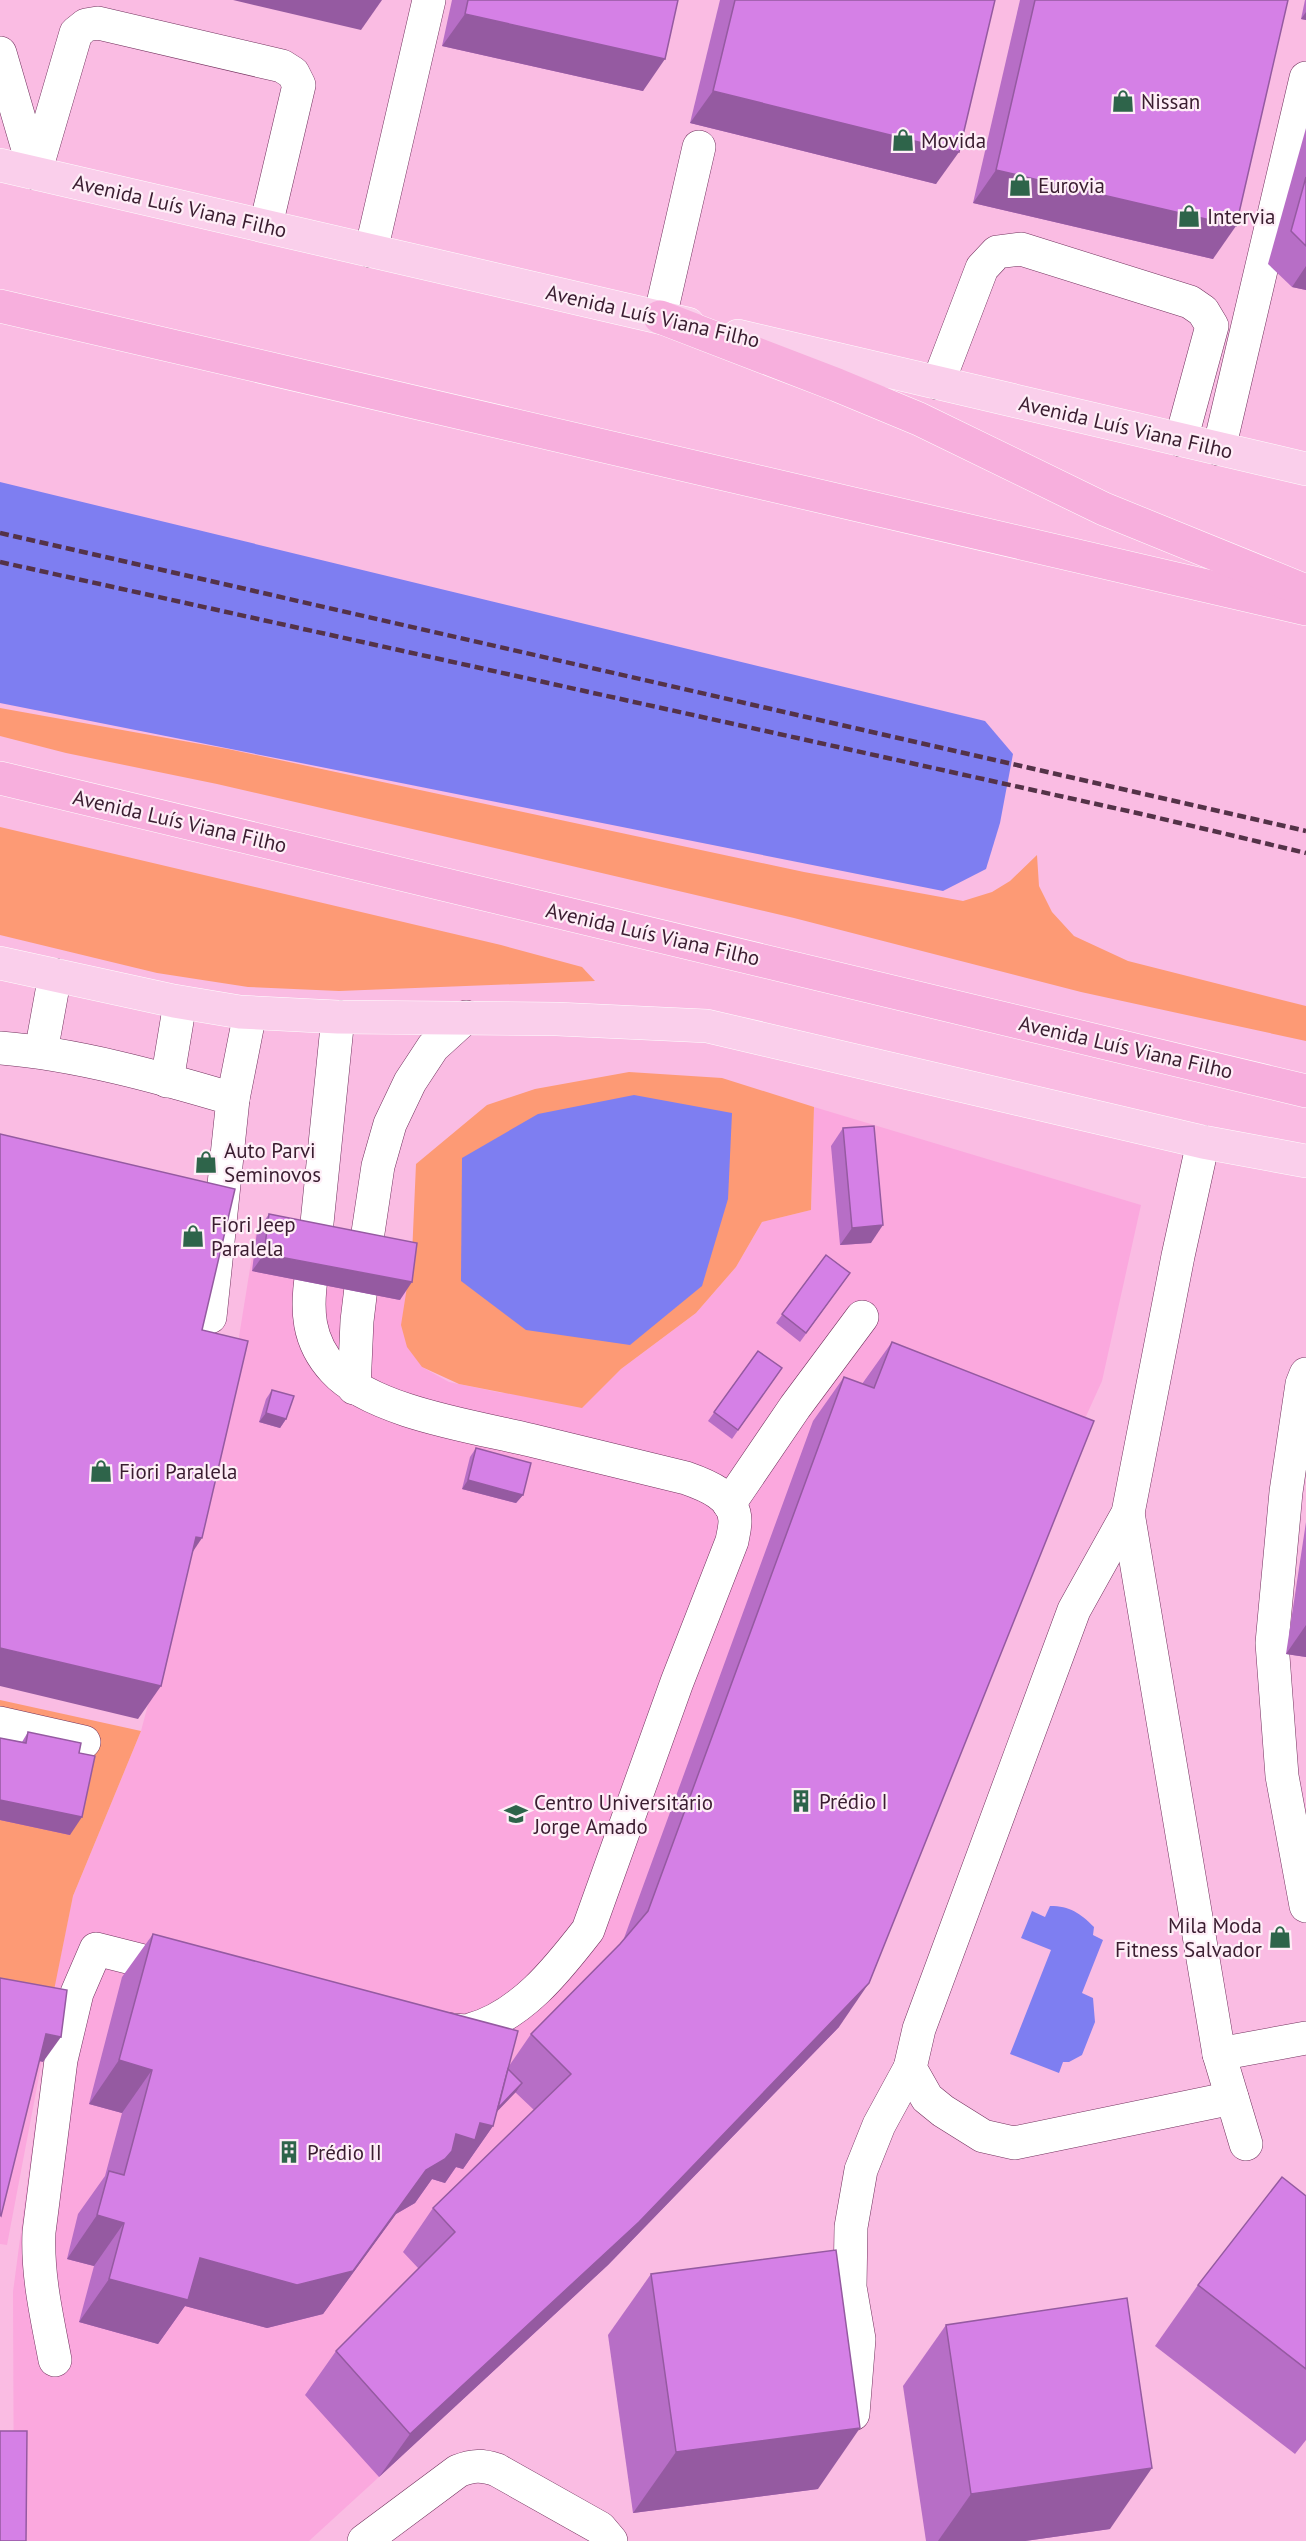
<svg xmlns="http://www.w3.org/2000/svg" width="1306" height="2541" font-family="'PT Sans',sans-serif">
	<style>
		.built { fill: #fba8de }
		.green { fill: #fd9a75 }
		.water { fill: #7e7ef1 }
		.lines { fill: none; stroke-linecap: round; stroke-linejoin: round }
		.minor-casing { stroke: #72325e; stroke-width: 34 }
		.major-casing { stroke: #fff; stroke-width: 34 }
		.highway-casing { stroke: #fff; stroke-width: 34 }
		.minor { stroke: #fff; stroke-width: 33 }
		.major { stroke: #facfeb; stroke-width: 33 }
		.highway { stroke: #f7afdd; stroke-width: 33 }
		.rail { stroke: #543248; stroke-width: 4.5; stroke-dasharray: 9 4.5; stroke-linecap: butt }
		.wall { fill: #b76ec6 }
		.shaded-wall { fill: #955aa1 }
		.building { fill: #d580e6; stroke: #955aa1; stroke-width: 1.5 }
		.labels { text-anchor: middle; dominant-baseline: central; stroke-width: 4.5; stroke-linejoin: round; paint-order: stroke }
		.poi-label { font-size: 21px; fill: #3a1d30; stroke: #feeef7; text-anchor: start }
		.street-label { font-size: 21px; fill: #3a1d30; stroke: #feeef7 }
	</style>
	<rect width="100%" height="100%" fill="#fabce3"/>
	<path class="built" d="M814,1107L1141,1205L1102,1381L1064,1465L379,2477L309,2541H14L13,2292L47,2034L7,2245L0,2244V2007L53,1992L73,1896L141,1731L228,1405L257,1225L412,1255L422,1367L449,1382L502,1393L604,1385L621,1369L696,1313L736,1267L762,1222L811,1210Z"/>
	<g class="green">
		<path d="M0,708L228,749L804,872L963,901L992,892L1010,881L1037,855L1039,886L1052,912L1074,936L1128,961L1306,1006V1041L1081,992L794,918L512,852L217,784L66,753L0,736Z"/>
		<path d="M0,827L501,945L582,967L595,981L339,991L248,987L157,973L0,935Z"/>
		<path d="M629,1072L722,1078L814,1107L811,1210L762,1222L736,1267L696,1313L621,1369L582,1408L459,1384L422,1367L407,1347L401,1325L412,1255L416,1164L487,1105L535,1089Z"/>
		<path d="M0,1700L141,1731L73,1896L49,2015L0,2007Z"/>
	</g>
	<g class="water">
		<path d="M0,482L985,721L1013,754L1000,823L986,869L943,891L0,703Z"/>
		<path d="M634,1095L732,1113L728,1199L702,1286L630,1345L526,1330L461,1281L462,1158L538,1114Z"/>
		<path d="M1050,1906C1070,1906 1080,1913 1094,1927L1093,1935L1103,1940L1082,1993L1093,1998L1095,2022L1082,2055L1069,2062H1063L1059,2073L1010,2054L1051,1950L1021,1938L1032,1911L1045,1917Z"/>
	</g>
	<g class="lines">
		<g class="minor-casing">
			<g id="minor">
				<path d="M0,53L35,173"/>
				<path d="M35,173L76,33L86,25L98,23L282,66L293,73L299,85L266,225"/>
				<path d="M371,251L429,0"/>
				<path d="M660,317L699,147"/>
				<path d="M938,383L982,268L997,252L1021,249L1190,302L1203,311L1212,326L1181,440"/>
				<path d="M1219,449L1306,78"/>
				<path d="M338,1017L312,1272C306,1309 307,1341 334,1370C372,1412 476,1427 530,1440C582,1453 634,1465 686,1478C706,1485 735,1496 735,1521C735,1528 733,1535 732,1541L677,1682L588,1930C557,1970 521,2016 470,2030C462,2032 451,2029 443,2029"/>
				<path d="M0,1048C76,1054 159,1077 233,1099L210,1317"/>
				<path d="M41,1052L55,975"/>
				<path d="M167,1081L180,1003"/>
				<path d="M233,1099L250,1013"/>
				<path d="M1203,1142L1178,1256L1128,1513L1074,1610L919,2029L910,2068L927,2098L943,2111L983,2136L1014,2143L1232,2098"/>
				<path d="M1306,1374L1302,1384L1286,1492L1272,1643L1282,1776L1306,1906"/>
				<path d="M354,1388L357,1321L366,1246L378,1166L390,1124L410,1082L433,1047L466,1017"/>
				<path d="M729,1504L795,1407L862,1317"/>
				<path d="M1128,1513L1219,2054L1246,2144"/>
				<path d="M0,1723L84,1742"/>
				<path d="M1219,2054L1306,2038"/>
				<path d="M55,2360C47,2317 37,2276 39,2232L61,2060L77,1993L96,1949L179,1970"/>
				<path d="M853,2414L859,2339L850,2287L851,2227L861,2170L879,2125L910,2068"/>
				<path d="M364,2541L458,2471C473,2465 482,2465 497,2470L600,2528L611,2541"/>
			</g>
		</g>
		<g class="major-casing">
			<g id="major">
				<path d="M0,165L688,324"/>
				<path d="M738,336L1306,469"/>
				<path d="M0,963L174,1001L240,1012L338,1017L557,1019L707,1026L1203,1142L1306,1161"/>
			</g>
		</g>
		<g class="highway-casing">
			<g id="highway">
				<path d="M0,306L1306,609"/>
				<path d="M660,317L837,385L919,419L1104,509L1306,591"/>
				<path d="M0,778L1306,1091"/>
			</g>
		</g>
		<use href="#minor" class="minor"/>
		<use href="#major" class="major"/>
		<use href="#highway" class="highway"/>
		<g class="rail">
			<path d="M0,533L1306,831"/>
			<path d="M0,562L1146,815L1306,853"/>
		</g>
	</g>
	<g class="wall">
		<path d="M452,0H678L643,91L442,46Z"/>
		<path d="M720,0H995L936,184L690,123Z"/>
		<path d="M1020,0H1288L1213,259L973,203Z"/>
		<path d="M1305,0H1306V20L1301,19Z"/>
		<path d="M1306,128V290L1292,287L1268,264Z"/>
		<path d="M843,1128L871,1243L840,1245L831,1146Z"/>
		<path d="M269,1214L400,1300L252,1271L257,1231Z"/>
		<path d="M826,1255L850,1273L800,1342L776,1323Z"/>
		<path d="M892,1342L839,2027L608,2265L379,2477L305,2395L336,2351L419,2269L403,2252L433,2208L534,2110L515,2092L497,2111L493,2126L463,2169L456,2167L445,2183L432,2179L415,2203L396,2214L323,2314L267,2328L185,2306L158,2344L79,2322L94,2266L67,2259L78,2214L105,2176L122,2113L89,2104L122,1977L153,1934L509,2066L531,2034L623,1941L813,1421L844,1377L862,1384Z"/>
		<path d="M758,1351L782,1368L732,1439L708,1421Z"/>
		<path d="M272,1390L286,1419L280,1428L259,1422L266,1399Z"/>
		<path d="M476,1448L523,1495L516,1503L462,1489L470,1457Z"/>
		<path d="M1306,1522V1657L1286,1654Z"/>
		<path d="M28,1732L79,1753L70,1835L0,1820V1738L22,1742Z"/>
		<path d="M1306,2196V2440L1295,2454L1155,2346L1198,2285Z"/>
		<path d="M651,2274L818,2489L633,2513L608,2335Z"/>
		<path d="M946,2325L1110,2529L1025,2541H926L903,2386Z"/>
	</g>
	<g class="shaded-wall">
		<path d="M233,0H382L361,30Z"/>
		<path d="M1306,12V20L1301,19Z"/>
		<path d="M465,14L665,59L643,91L442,46Z"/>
		<path d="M713,91L959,152L936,184L690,123Z"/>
		<path d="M996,170L1236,226L1213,259L973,203Z"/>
		<path d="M1306,266V290L1292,287Z"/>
		<path d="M883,1225L871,1243L840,1245L852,1228Z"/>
		<path d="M264,1254L412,1282L400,1300L252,1271Z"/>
		<path d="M266,1413L286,1419L280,1428L259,1422Z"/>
		<path d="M468,1480L523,1495L516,1503L462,1489Z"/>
		<path d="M196,1537L202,1538L180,1571Z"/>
		<path d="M1306,1625V1657L1286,1654Z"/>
		<path d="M0,1648L161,1686L138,1719L0,1686Z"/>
		<path d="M0,1800L82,1817L70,1835L0,1820Z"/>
		<path d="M869,1983L839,2027L608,2265L379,2477L410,2434Z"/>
		<path d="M46,2034L61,2037L43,2062L29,2059Z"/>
		<path d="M119,2060L152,2070L122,2113L89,2104Z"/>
		<path d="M522,2083L516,2092L485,2124L493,2126L463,2169L456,2167L445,2183L432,2179L415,2203L396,2214L323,2314L267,2328L185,2306L158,2344L79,2322L109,2279L200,2258L426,2170L456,2134L480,2123Z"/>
		<path d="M97,2215L124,2223L94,2266L67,2259Z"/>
		<path d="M860,2428L818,2489L633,2513L676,2452Z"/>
		<path d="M1152,2468L1110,2529L1025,2541H938L971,2494Z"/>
	</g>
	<g class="building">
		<path d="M468,0H678L665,59L465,14Z"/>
		<path d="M735,0H995L959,152L713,91Z"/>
		<path d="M1035,0H1288L1236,226L996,170Z"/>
		<path d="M1306,177V246L1291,231Z"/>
		<path d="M874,1126L883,1225L852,1228L843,1128Z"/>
		<path d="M0,1134L235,1189L202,1330L248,1341L202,1538L196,1537L161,1686L0,1648Z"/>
		<path d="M269,1214L417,1243L412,1282L264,1254Z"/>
		<path d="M826,1255L850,1273L806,1333L782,1314Z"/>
		<path d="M892,1342L1094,1421L869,1983L639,2222L410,2434L336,2351L455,2232L433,2208L571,2074L531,2034L620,1944L648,1911L844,1377L874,1388Z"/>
		<path d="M758,1351L782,1368L738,1430L714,1412Z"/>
		<path d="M272,1390L294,1396L286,1419L266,1413Z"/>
		<path d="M476,1448L531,1463L523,1495L468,1480Z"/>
		<path d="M28,1732L81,1743L79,1753L95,1756L82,1817L0,1800V1738L26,1743Z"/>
		<path d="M153,1934L518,2031L493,2126L480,2123L475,2140L456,2134L452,2151L445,2159L426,2170L353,2271L297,2285L200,2258L188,2300L109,2279L124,2223L97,2215L109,2171L124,2175L152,2070L119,2060Z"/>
		<path d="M0,1978L67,1990L61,2037L46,2034L1,2216L0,2215Z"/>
		<path d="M508,2069L522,2083L498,2108Z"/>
		<path d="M1282,2177L1306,2196V2369L1198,2285Z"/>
		<path d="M836,2250L860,2428L676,2452L651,2274Z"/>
		<path d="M1127,2298L1152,2468L971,2494L946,2325Z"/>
		<path d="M0,2431H27L26,2541H0Z"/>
	</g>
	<defs>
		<g id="shop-bare" transform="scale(1.8)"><path d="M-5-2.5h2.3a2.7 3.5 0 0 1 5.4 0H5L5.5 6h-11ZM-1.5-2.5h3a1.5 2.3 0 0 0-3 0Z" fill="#2e644a" stroke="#feeef7" stroke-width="2.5" paint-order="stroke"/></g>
		<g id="building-bare" transform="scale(1.8)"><path d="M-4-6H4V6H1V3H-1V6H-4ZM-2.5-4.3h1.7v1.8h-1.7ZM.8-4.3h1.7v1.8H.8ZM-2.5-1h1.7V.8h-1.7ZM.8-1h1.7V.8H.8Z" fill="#2e644a" stroke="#feeef7" stroke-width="2.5" paint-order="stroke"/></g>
		<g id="university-bare" transform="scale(1.8)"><path d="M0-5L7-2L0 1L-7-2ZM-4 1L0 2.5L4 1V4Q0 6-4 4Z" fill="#2e644a" stroke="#feeef7" stroke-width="2.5" paint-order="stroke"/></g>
	</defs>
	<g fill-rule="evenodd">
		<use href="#shop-bare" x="1123" y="101"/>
		<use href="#shop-bare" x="903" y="140"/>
		<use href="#shop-bare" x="1020" y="185"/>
		<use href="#shop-bare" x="1189" y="216"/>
		<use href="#shop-bare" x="206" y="1162"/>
		<use href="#shop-bare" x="193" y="1236"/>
		<use href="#shop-bare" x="101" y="1471"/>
		<use href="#building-bare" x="801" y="1801"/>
		<use href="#university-bare" x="516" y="1814"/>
		<use href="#shop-bare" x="1280" y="1937"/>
		<use href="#building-bare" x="289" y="2152"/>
	</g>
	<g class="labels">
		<g class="poi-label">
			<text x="1141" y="101">Nissan</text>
			<text x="921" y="140">Movida</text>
			<text x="1038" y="185">Eurovia</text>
			<text x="1207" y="216">Intervia</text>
			<text x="224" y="1150">Auto Parvi<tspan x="224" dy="24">Seminovos</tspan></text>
			<text x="211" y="1224">Fiori Jeep<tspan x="211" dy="24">Paralela</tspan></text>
			<text x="119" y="1471">Fiori Paralela</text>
			<text x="819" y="1801">Prédio I</text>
			<text x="534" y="1802">Centro Universitário<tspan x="534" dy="24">Jorge Amado</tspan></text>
			<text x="1262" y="1925" text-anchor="end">Mila Moda<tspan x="1262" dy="24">Fitness Salvador</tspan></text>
			<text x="307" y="2152">Prédio II</text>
		</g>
		<g class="street-label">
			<text transform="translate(180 206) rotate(13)">Avenida Luís Viana Filho</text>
			<text transform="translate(653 316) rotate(13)">Avenida Luís Viana Filho</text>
			<text transform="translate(1126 427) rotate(13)">Avenida Luís Viana Filho</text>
			<text transform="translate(180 821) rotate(13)">Avenida Luís Viana Filho</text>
			<text transform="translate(653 934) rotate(13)">Avenida Luís Viana Filho</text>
			<text transform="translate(1126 1047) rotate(13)">Avenida Luís Viana Filho</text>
		</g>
	</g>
</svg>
